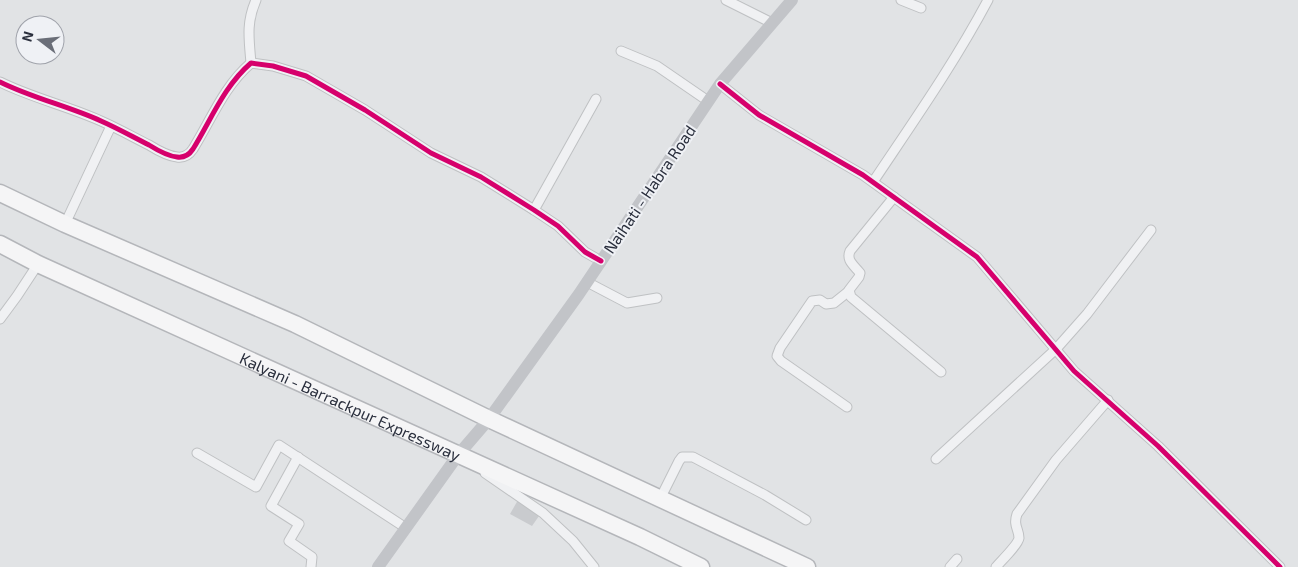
<svg xmlns="http://www.w3.org/2000/svg" width="1298" height="567" font-family="'Exo 2',sans-serif">
	<style>
		.building { fill: #c9cbce }
		.lines { fill: none; stroke-linecap: round; stroke-linejoin: round }
		.street-casing { stroke: #bfc1c3; stroke-width: 11 }
		.highway-casing { stroke: #b4b6ba; stroke-width: 19 }
		.street { stroke: #f0f1f3; stroke-width: 9 }
		.secondary { stroke: #c2c4c8; stroke-width: 12 }
		.highway { stroke: #f5f5f6; stroke-width: 16 }
		.cycleway-casing { stroke: #eff1f5; stroke-width: 8 }
		.cycleway { stroke: #d6006c; stroke-width: 5 }
		.labels { text-anchor: middle; dominant-baseline: central; stroke-width: 4; stroke-linejoin: round; paint-order: stroke }
		.street-label { font-size: 16px; fill: #2a2f3d; stroke: #eff1f5 }
	</style>
	<rect width="100%" height="100%" fill="#e1e3e5"/>
	<path class="building" d="M518,500L539,516L532,526L510,514Z"/>
	<g class="lines">
		<g class="street-casing">
			<g id="street">
				<path d="M726,0L772,23"/>
				<path d="M901,0L921,8"/>
				<path d="M621,51L657,66L708,101"/>
				<path d="M251,63C249,39 246,23 256,0"/>
				<path d="M0,82C32,98 68,106 101,121C117,128 133,137 149,145C157,150 167,156 177,157C184,158 189,155 193,149C211,120 224,86 251,63L273,66L306,76L365,110L431,153L481,177L534,210L558,226L585,252L601,261"/>
				<path d="M720,84L759,115L863,175L977,257L1074,371L1158,446L1280,567"/>
				<path d="M873,182C913,122 954,64 988,0"/>
				<path d="M894,197L850,251C846,261 854,265 860,273L859,277L849,290L851,297L941,372"/>
				<path d="M534,210L596,99"/>
				<path d="M65,224L111,126"/>
				<path d="M587,282L627,303L657,298"/>
				<path d="M0,319L17,296L38,264"/>
				<path d="M847,407L781,361L777,356L780,348L812,301L820,300L826,304L834,303L849,291"/>
				<path d="M197,453L256,487L279,445L406,528"/>
				<path d="M298,457L271,506L299,524L289,541L312,557L311,567"/>
				<path d="M936,459L1056,349L1087,314L1151,230"/>
				<path d="M485,473L543,513L573,541L594,567"/>
				<path d="M660,499L679,461L682,457H693L765,495L806,520"/>
				<path d="M950,567L957,559"/>
				<path d="M996,567C1001,561 1018,545 1019,538C1019,529 1013,526 1017,514L1056,460L1108,400"/>
			</g>
		</g>
		<g class="highway-casing">
			<g id="highway">
				<path d="M0,193L65,224L295,324L489,419L807,567"/>
				<path id="s1" d="M0,244L38,264L640,537L701,567"/>
			</g>
		</g>
		<use href="#street" class="street"/>
		<path class="secondary" d="M378,567L458,455L489,419L579,294L720,84L792,0"/>
		<use href="#highway" class="highway"/>
		<g class="cycleway-casing">
			<g id="cycleway">
				<path d="M0,82C32,98 68,106 101,121C117,128 133,137 149,145C157,150 167,156 177,157C184,158 189,155 193,149C211,120 224,86 251,63L273,66L306,76L365,110L431,153L481,177L534,210L558,226L585,252L601,261"/>
				<path d="M720,84L759,115L863,175L977,257L1074,371L1158,446L1280,567"/>
			</g>
		</g>
		<use href="#cycleway" class="cycleway"/>
	</g>
	<g class="labels">
		<g class="street-label">
			<text transform="translate(649 189) rotate(-56)">Naihati - Habra Road</text>
			<text stroke="none"><textPath href="#s1" startOffset="386">Kalyani - Barrackpur Expressway</textPath></text>
		</g>
	</g>
	<g transform="translate(40 40) rotate(286)"><circle r="24" fill="#eff1f5" stroke="#a0a3ab"/>
	<path d="M0-4L9 19L0 12L-9 19Z" fill="#6a6e78"/>
	<text y="-8" font-size="14" font-weight="bold" text-anchor="middle" fill="#2a2f3d">N</text>
	</g>
</svg>
